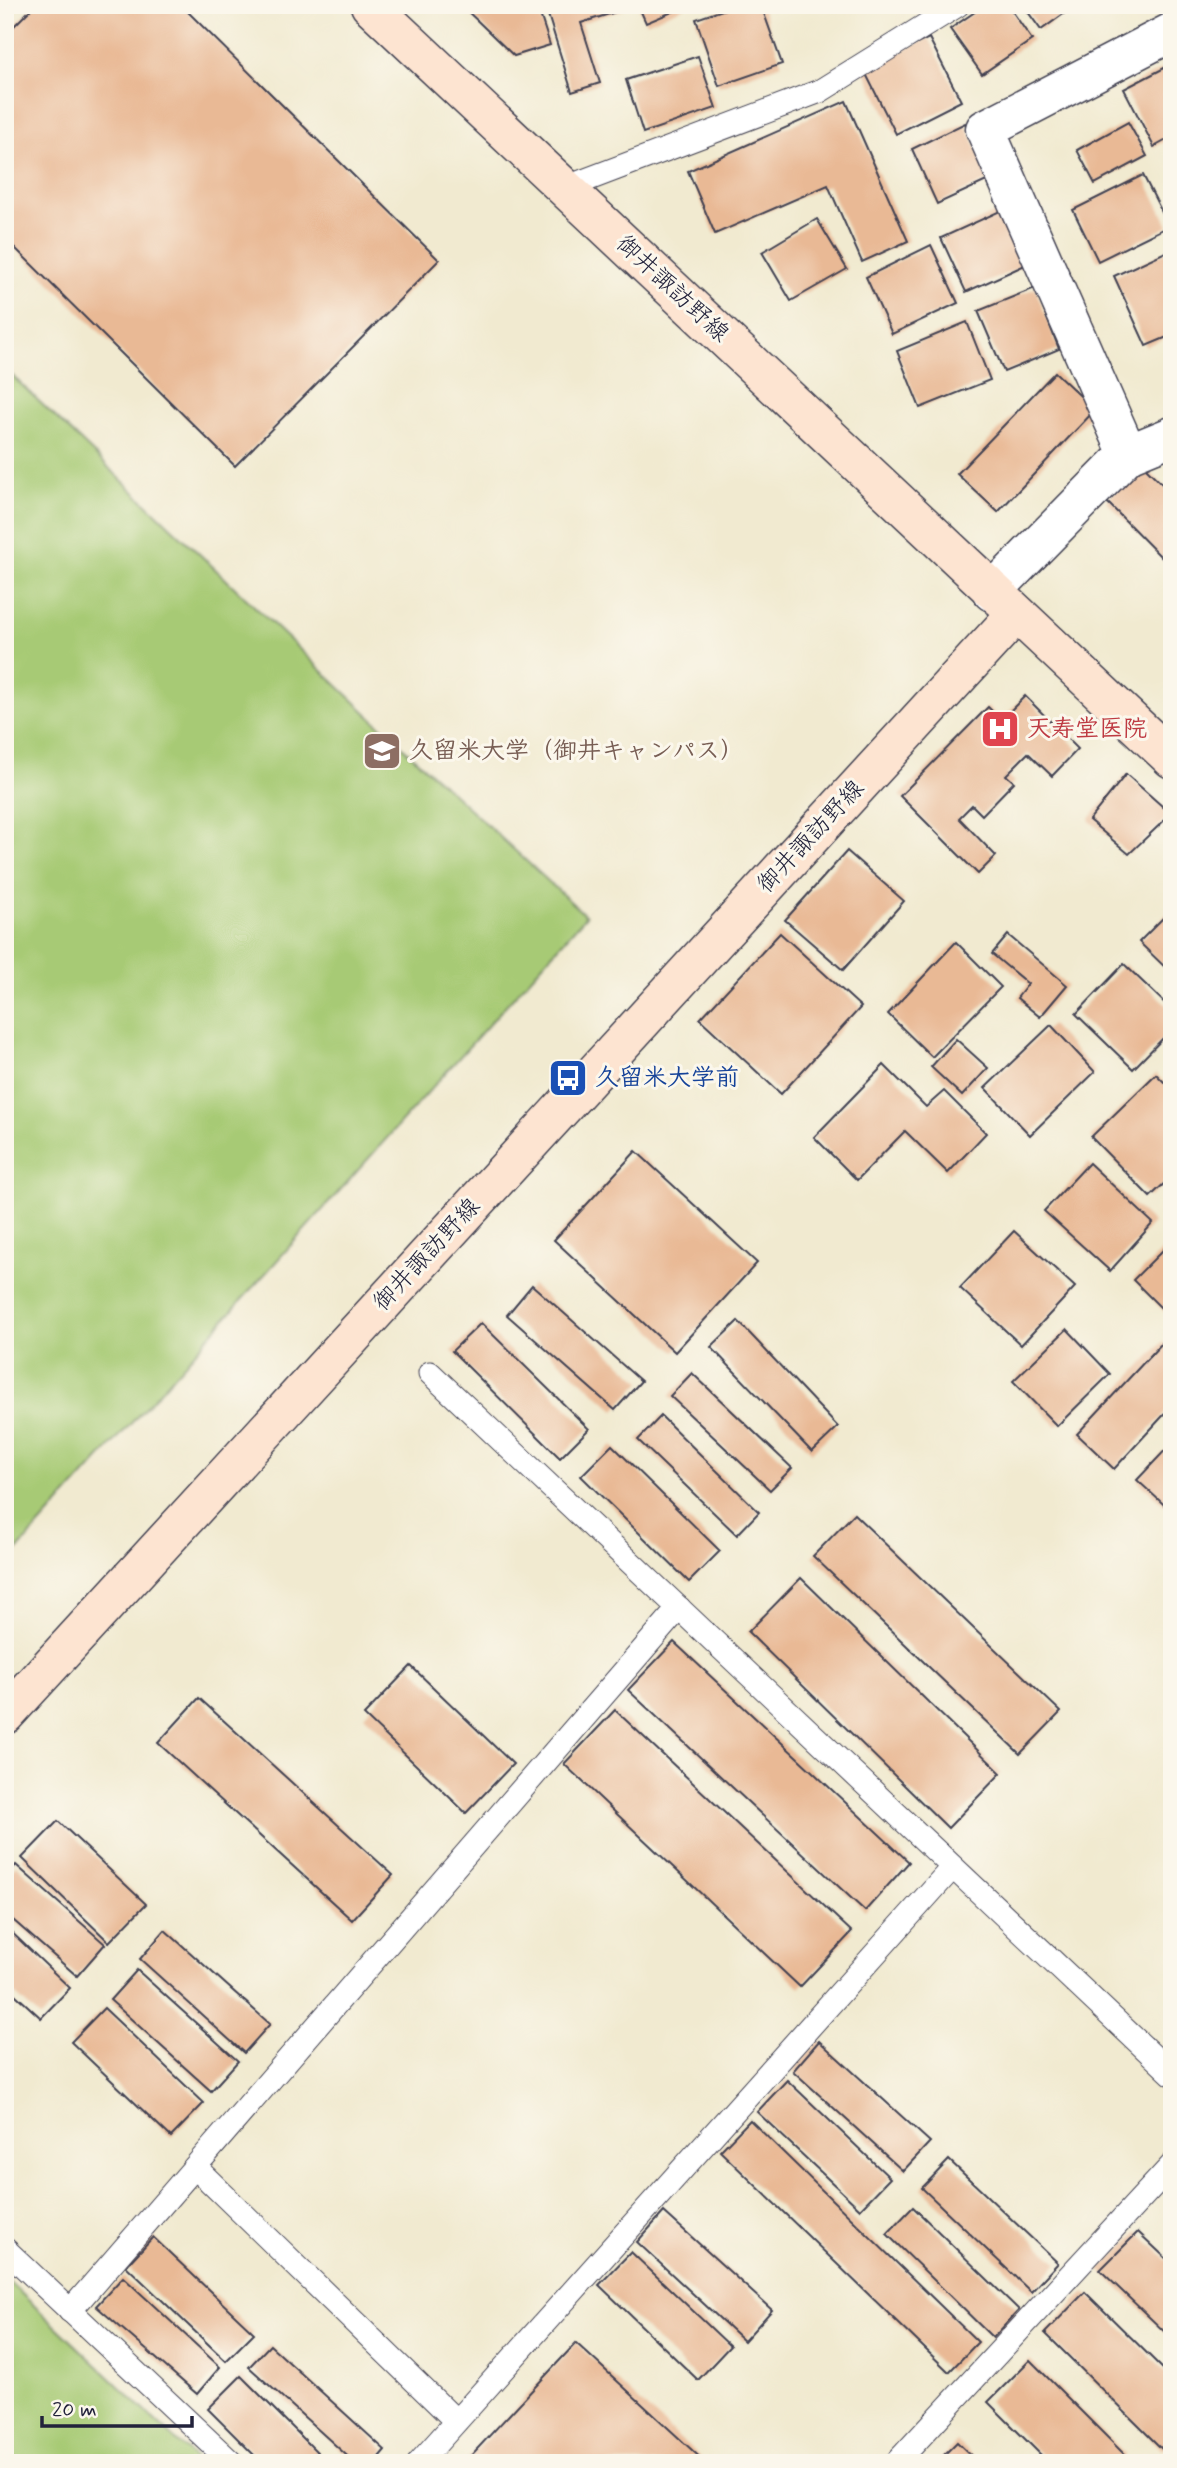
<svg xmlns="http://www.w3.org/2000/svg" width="1177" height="2468" font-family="Mynerve,'Klee One',sans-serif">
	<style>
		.green { fill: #a7ca74; stroke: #647658; stroke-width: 2 }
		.building { fill: #e9b995 }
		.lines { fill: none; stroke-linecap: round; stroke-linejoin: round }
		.service-casing { stroke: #414051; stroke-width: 25 }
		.minor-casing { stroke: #414051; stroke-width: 41 }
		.secondary-casing { stroke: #414051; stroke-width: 41 }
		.service { stroke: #fff; stroke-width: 23 }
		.minor { stroke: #fff; stroke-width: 38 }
		.secondary { stroke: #fde4d1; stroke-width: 38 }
		.labels { text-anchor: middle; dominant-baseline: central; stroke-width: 6; stroke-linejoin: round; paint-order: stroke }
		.street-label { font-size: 24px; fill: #22223b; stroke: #fbf7ec }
		.health-label { font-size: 24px; font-weight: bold; fill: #be3a42; stroke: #fbf7ec; text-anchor: start }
		.education-label { font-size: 24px; font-weight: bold; fill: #785e54; stroke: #fbf7ec; text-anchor: start }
		.transit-label { font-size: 24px; font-weight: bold; fill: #164399; stroke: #fbf7ec; text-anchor: start }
	</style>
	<rect width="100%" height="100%" fill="#fbf7ec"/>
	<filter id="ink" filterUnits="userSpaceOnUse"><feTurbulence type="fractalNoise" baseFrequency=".0143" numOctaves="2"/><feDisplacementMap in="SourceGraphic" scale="14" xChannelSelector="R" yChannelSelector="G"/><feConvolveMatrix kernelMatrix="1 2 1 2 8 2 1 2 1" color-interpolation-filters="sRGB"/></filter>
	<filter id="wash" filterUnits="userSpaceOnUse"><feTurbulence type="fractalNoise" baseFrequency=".00686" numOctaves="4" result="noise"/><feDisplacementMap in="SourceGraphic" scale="28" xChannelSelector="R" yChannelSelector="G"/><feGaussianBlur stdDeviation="1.57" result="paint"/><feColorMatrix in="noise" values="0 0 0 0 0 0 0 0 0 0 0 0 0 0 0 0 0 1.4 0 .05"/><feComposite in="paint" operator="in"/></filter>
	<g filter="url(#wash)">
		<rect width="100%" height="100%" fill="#f1ead0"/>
		<g class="green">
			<path d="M5,369L397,742L586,916L13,1555L5,1548Z"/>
			<path d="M5,2278L200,2463H22L5,2452Z"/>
		</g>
		<g id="blocks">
			<g class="building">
				<path d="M35,5H181L439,260L235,466L5,238V35Z"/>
				<path d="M461,5H537L550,45L514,56Z"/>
				<path d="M545,5H624L625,9L581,23L600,83L572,92Z"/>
				<path d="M638,5H689L646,23Z"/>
				<path d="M737,5H761L782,64L719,86L696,19Z"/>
				<path d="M985,5H1008L1032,40L982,74L950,29Z"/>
				<path d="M1023,5H1076L1041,30Z"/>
				<path d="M929,38L961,101L896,134L864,70Z"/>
				<path d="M698,56L716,108L643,133L626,80Z"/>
				<path d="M1172,64V137L1154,147L1124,89Z"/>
				<path d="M846,101L908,241L862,262L828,185L715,234L688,171Z"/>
				<path d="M1128,122L1147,156L1095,184L1077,150Z"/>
				<path d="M965,123L991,179L937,204L912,149Z"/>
				<path d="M1143,175L1169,226L1098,261L1073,210Z"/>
				<path d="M1000,211L1025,265L966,292L941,238Z"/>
				<path d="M817,219L847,269L791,301L762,252Z"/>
				<path d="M931,245L958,303L892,334L866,277Z"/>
				<path d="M1172,249V335L1146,346L1114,276Z"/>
				<path d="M1035,288L1059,349L1004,372L978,311Z"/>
				<path d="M967,322L990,380L920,408L897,351Z"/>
				<path d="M1055,372L1095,410L998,512L957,474Z"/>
				<path d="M1143,465L1172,494V568L1106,501Z"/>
				<path d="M1025,696L1078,749L1052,776L1028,753L1006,775L1014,782L982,815L972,805L959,818L996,856L978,874L900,796L988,707L1001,720Z"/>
				<path d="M1126,774L1171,814L1129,854L1089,820Z"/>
				<path d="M847,851L904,901L843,970L785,920Z"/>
				<path d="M1172,909V974L1139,942Z"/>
				<path d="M780,933L861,1007L781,1094L700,1019Z"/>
				<path d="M1008,935L1067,985L1040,1017L1017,998L1028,984L992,954Z"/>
				<path d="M956,942L1001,987L932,1057L888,1014Z"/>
				<path d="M1124,964L1172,1010V1029L1133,1069L1076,1014Z"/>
				<path d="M1051,1025L1095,1072L1030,1135L985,1088Z"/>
				<path d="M956,1039L988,1068L962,1096L931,1067Z"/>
				<path d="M884,1065L926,1107L944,1091L986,1133L948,1173L905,1131L857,1180L814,1137Z"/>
				<path d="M1156,1074L1172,1090V1176L1150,1197L1091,1137Z"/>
				<path d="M636,1151L757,1263L675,1352L554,1240Z"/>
				<path d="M1089,1163L1153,1223L1110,1271L1044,1211Z"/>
				<path d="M1014,1231L1075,1287L1021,1345L960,1288Z"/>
				<path d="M1172,1241V1312L1168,1315L1133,1280Z"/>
				<path d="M532,1285L641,1381L615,1410L507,1315Z"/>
				<path d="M738,1321L838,1427L812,1452L711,1347Z"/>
				<path d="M481,1323L589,1429L560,1458L452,1351Z"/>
				<path d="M1067,1329L1110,1374L1057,1426L1013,1381Z"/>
				<path d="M1163,1342L1172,1350V1406L1114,1469L1077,1434Z"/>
				<path d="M692,1373L792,1468L770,1490L670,1396Z"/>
				<path d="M661,1416L759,1512L737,1535L638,1440Z"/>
				<path d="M1172,1443V1512L1137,1480Z"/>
				<path d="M612,1445L720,1551L689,1582L581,1476Z"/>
				<path d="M854,1514L1061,1712L1020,1754L813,1556Z"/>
				<path d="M801,1578L1001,1773L948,1828L748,1632Z"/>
				<path d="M674,1642L909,1862L865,1911L628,1690Z"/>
				<path d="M411,1666L513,1764L466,1813L364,1715Z"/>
				<path d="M199,1698L393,1875L352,1920L158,1743Z"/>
				<path d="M615,1710L852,1932L800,1987L564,1764Z"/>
				<path d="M58,1821L146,1904L109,1942L22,1858Z"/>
				<path d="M16,1865L105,1944L77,1976L5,1913V1877Z"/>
				<path d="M5,1926L70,1988L41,2018L5,1985Z"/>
				<path d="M165,1930L270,2024L244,2053L140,1959Z"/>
				<path d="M137,1970L238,2061L211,2091L110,2000Z"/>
				<path d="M104,2008L204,2103L171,2137L71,2042Z"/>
				<path d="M819,2041L930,2142L903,2171L793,2071Z"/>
				<path d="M787,2080L890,2178L860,2209L757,2112Z"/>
				<path d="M750,2120L978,2342L949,2372L720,2151Z"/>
				<path d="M949,2160L1058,2263L1031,2292L922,2188Z"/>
				<path d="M913,2207L1019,2310L993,2338L887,2234Z"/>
				<path d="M664,2212L772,2310L744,2341L637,2242Z"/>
				<path d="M1138,2232L1172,2264V2339L1100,2270Z"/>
				<path d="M153,2237L254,2333L226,2361L126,2266Z"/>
				<path d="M631,2252L730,2346L698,2380L599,2285Z"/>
				<path d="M123,2277L220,2367L197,2394L96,2306Z"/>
				<path d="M1085,2292L1172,2378V2439L1162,2449L1045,2333Z"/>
				<path d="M576,2343L706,2463H464Z"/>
				<path d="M270,2345L385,2450L374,2463H355L249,2367Z"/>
				<path d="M1030,2360L1125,2455L1118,2463H1049L988,2402Z"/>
				<path d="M241,2376L328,2463H262L208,2409Z"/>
				<path d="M957,2442L979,2463H936Z"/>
			</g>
		</g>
	</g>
	<g filter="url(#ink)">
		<use href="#blocks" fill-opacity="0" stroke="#414051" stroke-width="2"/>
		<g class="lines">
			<g class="service-casing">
				<g id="service">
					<path d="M565,188L820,91L958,5"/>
					<path d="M430,1373L1172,2074"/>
					<path d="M195,2167L456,2421"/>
					<path d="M5,2249L232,2463"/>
					<path d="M70,2311L679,1608"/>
					<path d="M419,2463L952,1868"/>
					<path d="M896,2463L1172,2165"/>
				</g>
			</g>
			<g class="minor-casing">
				<g id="minor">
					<path d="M1172,32L985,129L1128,454L1172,436"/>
					<path d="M992,592L1128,454"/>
				</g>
			</g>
			<g class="secondary-casing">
				<g id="secondary">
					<path d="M370,5L1172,759"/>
					<path d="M5,1715L1016,614"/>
				</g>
			</g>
			<use href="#service" class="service"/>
			<use href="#minor" class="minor"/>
			<use href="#secondary" class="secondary"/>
		</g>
	</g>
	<defs>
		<g id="hospital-square" transform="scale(2.0125)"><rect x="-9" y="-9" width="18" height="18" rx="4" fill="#e0444e" stroke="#fbf7ec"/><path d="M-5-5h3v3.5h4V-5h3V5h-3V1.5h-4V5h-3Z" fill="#fff"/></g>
		<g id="university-square" transform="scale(2.0125)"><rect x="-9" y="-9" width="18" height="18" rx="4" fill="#8d6e63" stroke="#fbf7ec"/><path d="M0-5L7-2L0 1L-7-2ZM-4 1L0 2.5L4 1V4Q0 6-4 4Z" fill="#fff"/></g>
		<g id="bus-square" transform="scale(2.0125)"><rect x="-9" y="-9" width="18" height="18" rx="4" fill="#1a4fb4" stroke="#fbf7ec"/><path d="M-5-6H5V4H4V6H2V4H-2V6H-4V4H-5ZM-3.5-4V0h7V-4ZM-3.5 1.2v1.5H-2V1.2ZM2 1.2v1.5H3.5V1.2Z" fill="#fff"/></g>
	</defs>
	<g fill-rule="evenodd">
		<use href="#hospital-square" x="1000" y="729"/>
		<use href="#university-square" x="382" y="751"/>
		<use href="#bus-square" x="568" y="1078"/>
	</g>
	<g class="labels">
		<g class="street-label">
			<text transform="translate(672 289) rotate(43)">御井諏訪野線</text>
			<text transform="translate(811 837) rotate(-47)">御井諏訪野線</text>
			<text transform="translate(427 1255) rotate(-47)">御井諏訪野線</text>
		</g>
		<g class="health-label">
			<text x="1027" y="729">天寿堂医院</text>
		</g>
		<g class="education-label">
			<text x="409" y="751">久留米大学（御井キャンパス）</text>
		</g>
		<g class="transit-label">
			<text x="595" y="1078">久留米大学前</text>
		</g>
	</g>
	<rect width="1177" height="2468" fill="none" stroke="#fbf7ec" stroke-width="28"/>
	<path d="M42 2416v10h150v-10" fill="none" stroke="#22223b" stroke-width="3.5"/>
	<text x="52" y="2416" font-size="21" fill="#22223b" stroke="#fbf7ec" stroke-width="5" paint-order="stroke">20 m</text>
</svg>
